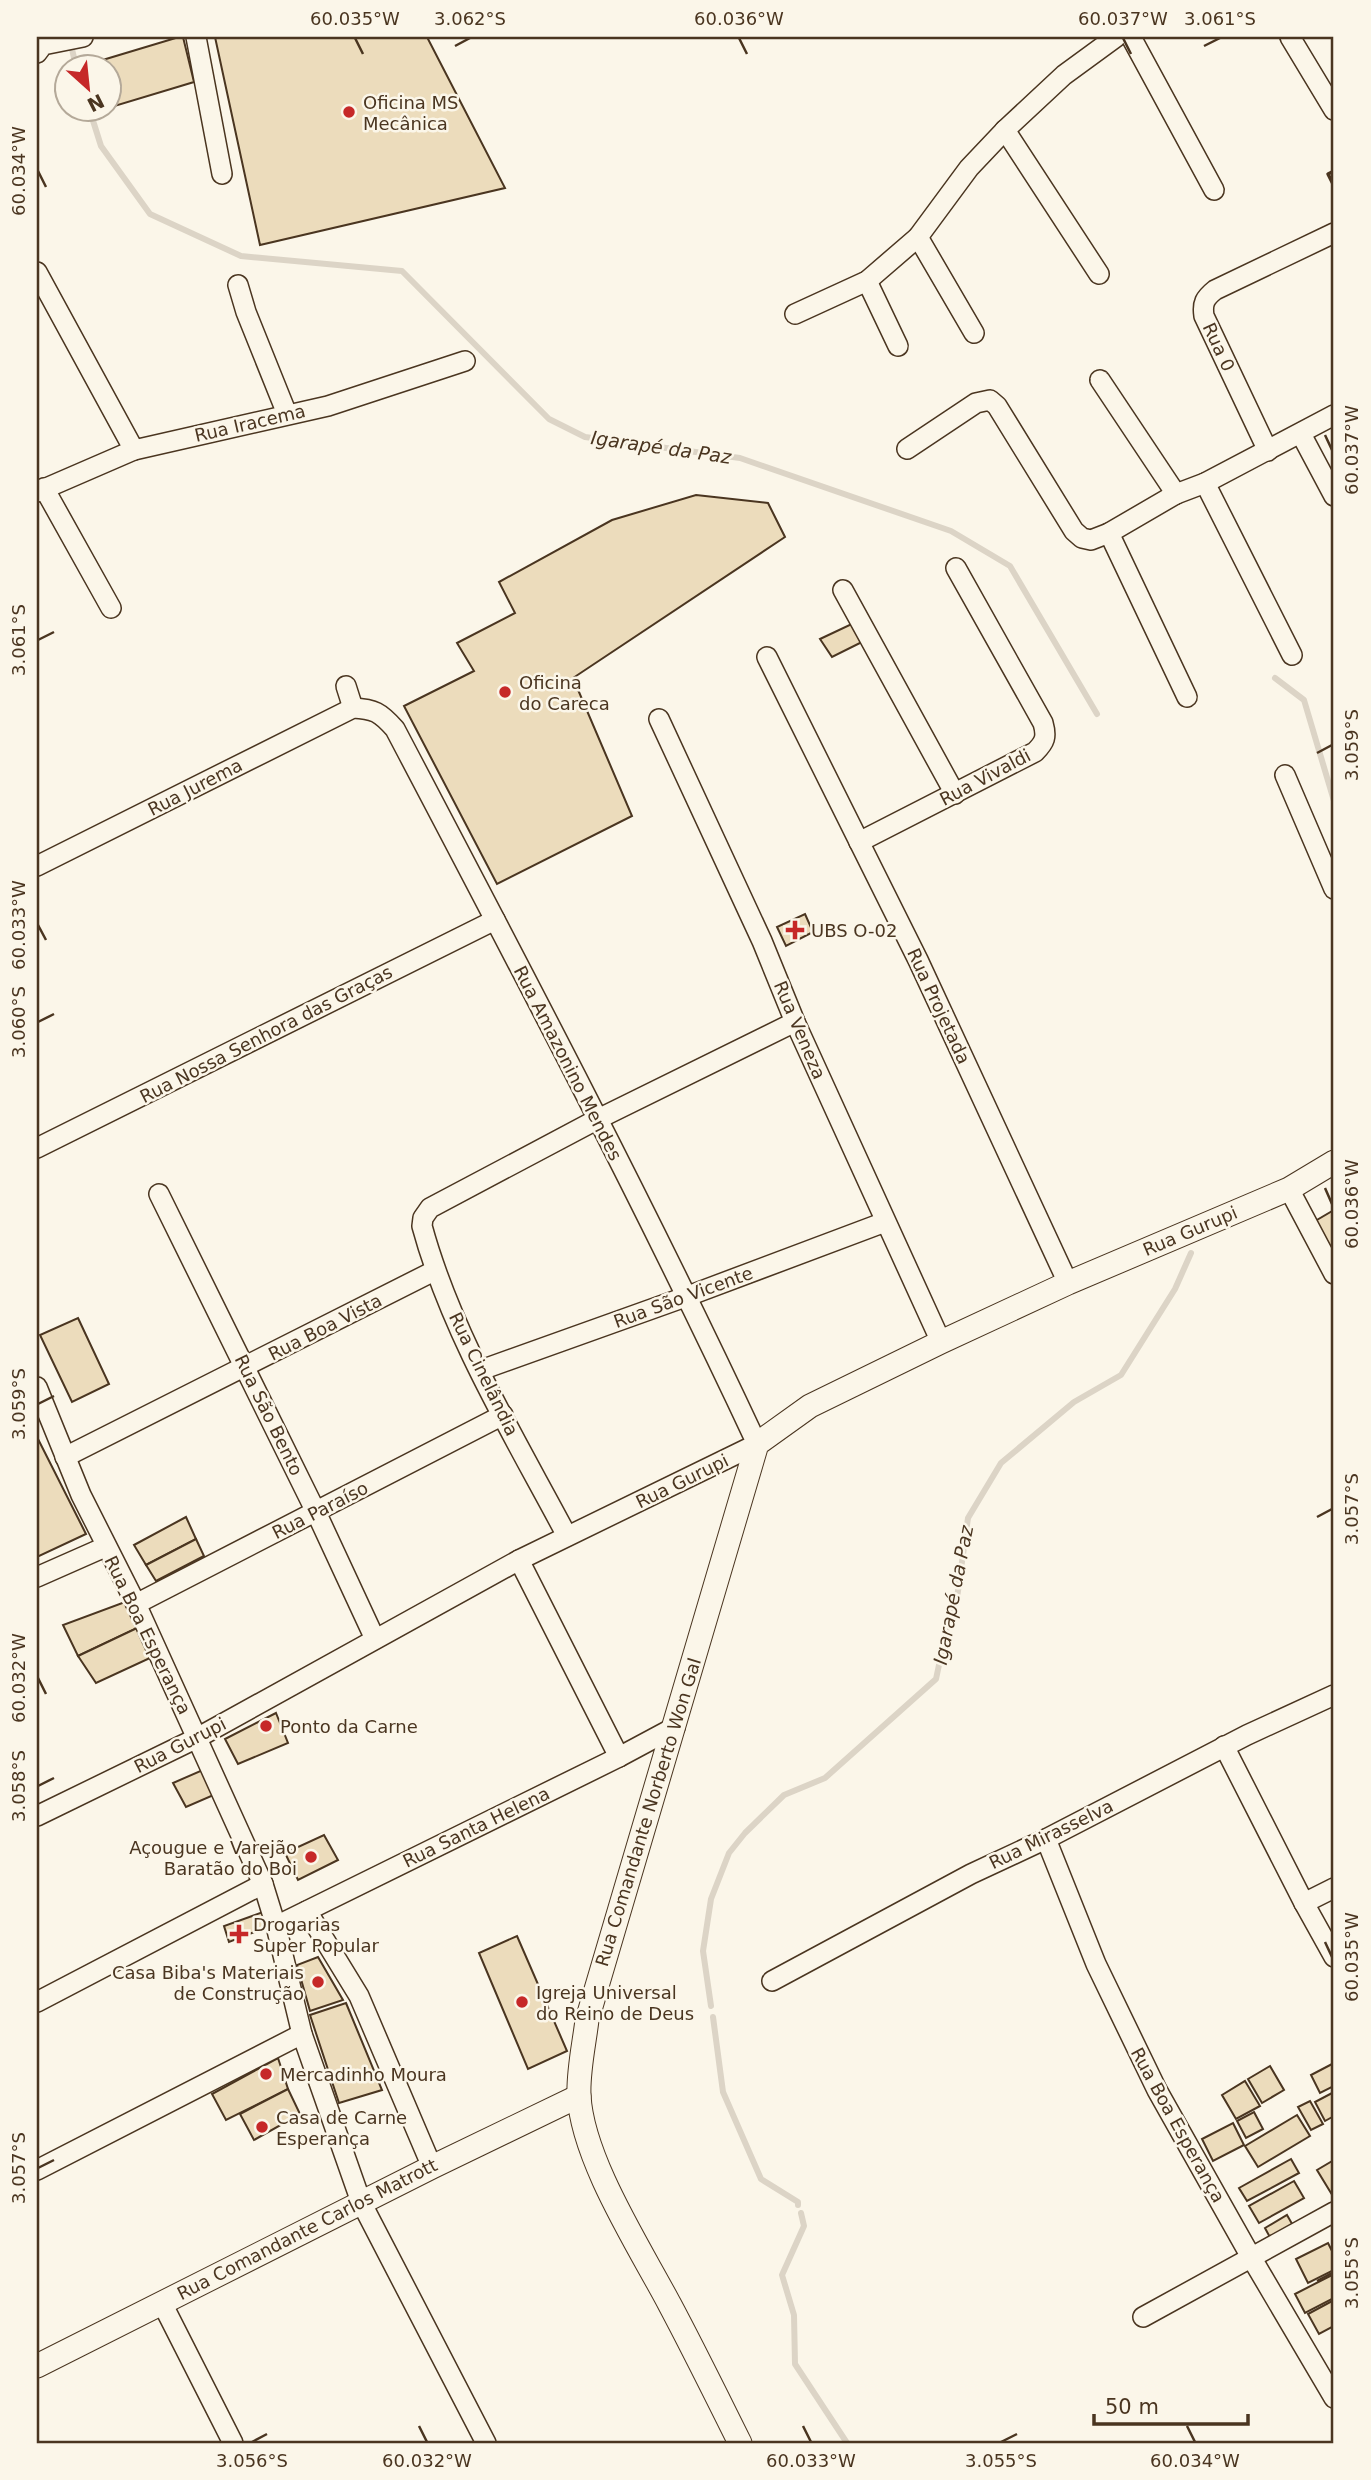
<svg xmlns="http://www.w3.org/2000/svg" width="1371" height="2480" font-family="'DejaVu Sans',sans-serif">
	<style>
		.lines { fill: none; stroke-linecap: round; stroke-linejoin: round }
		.stream { stroke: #dcd4c6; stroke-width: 6 }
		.building { fill: #ecdcbc; stroke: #4a3520; stroke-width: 2 }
		.minor-casing { stroke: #4a3520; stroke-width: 22 }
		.tertiary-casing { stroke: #4a3520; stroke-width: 25 }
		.minor { stroke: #fbf6e9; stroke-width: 19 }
		.tertiary { stroke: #fbf6e9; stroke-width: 23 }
		.wall { stroke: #4a3520; stroke-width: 3.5 }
		.ticks { fill: none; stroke: #4a3520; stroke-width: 2.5 }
		.poi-dot { fill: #c62828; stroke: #fbf6e9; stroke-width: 2.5 }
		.labels { text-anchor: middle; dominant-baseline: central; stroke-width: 5; stroke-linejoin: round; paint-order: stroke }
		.poi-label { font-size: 18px; fill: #4a3520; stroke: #fbf6e9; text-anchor: start }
		.street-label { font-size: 18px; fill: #4a3520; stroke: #fbf6e9 }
		.water-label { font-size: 19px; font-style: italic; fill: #4a3520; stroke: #fbf6e9 }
		.neatline { fill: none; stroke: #4a3520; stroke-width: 2.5 }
		.ticks-label { font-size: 18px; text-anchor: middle; fill: #4a3520 }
	</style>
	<rect width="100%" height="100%" fill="#fbf6e9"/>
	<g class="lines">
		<g class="stream">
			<path d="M70,41L76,66"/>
			<path d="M89,108L101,146L150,214L241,256L402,271L549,419L585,437L740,458L951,531L1010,566L1097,714"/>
			<path d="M1275,678L1304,700L1334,801"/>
			<path d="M711,2006L703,1951L711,1899L729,1853L745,1833L784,1795L825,1778L936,1679L947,1627L957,1598L968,1518L1001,1463L1074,1402L1121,1375L1175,1289L1191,1253"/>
			<path d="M713,2017L723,2092L761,2179L798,2202V2205"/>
			<path d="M801,2213L804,2226L782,2275L794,2315L795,2364L847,2443"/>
		</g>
	</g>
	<g class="building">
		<path d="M179,37H183L194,82L108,108V66H97L96,62Z"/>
		<path d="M215,37H427L505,188L260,245Z"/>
		<path d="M696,495L768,503L785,537L573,678L632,816L497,884L404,706L474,671L457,643L515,613L499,582L612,520Z"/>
		<path d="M858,621L868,639L832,657L820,639Z"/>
		<path d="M805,914L813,932L786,946L777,927Z"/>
		<path d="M1334,1210V1268L1310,1224Z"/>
		<path d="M78,1318L109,1384L72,1402L40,1335Z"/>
		<path d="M37,1437L86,1534L37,1557Z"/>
		<path d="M186,1517L196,1539L146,1565L134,1545Z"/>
		<path d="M196,1539L204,1556L156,1581L146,1565Z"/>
		<path d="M125,1602L137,1628L78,1656L63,1625Z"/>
		<path d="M137,1628L150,1658L96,1683L78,1656Z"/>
		<path d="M276,1713L288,1743L238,1764L225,1739Z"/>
		<path d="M205,1769L216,1794L186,1807L173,1783Z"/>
		<path d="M324,1835L338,1860L298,1880L285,1853Z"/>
		<path d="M266,1911L272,1925L229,1942L224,1926Z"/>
		<path d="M517,1936L567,2051L528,2069L479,1953Z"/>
		<path d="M318,1957L343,2000L310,2011L297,1965Z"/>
		<path d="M346,2003L382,2090L339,2103L310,2015Z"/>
		<path d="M278,2058L288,2089L226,2120L212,2094Z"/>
		<path d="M1334,2063V2086L1320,2093L1311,2075Z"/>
		<path d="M1270,2066L1284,2090L1262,2103L1248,2079Z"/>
		<path d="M1245,2081L1260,2106L1236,2119L1222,2095Z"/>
		<path d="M288,2089L300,2114L254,2140L240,2114Z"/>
		<path d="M1334,2092V2116L1325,2121L1315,2102Z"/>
		<path d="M1310,2101L1323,2124L1311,2130L1298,2107Z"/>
		<path d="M1254,2112L1263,2129L1246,2138L1237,2121Z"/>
		<path d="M1297,2115L1310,2136L1258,2167L1245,2146Z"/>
		<path d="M1233,2123L1244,2145L1213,2161L1202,2139Z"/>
		<path d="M1291,2159L1299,2173L1247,2201L1239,2188Z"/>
		<path d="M1334,2160V2198L1317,2170Z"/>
		<path d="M1294,2181L1304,2198L1259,2223L1249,2206Z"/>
		<path d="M1287,2215L1295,2229L1272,2241L1265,2228Z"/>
		<path d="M1328,2243L1334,2255V2270L1308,2283L1296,2259Z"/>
		<path d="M1334,2274V2298L1305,2313L1295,2294Z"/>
		<path d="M1334,2300V2326L1319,2334L1308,2314Z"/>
	</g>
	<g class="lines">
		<g class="minor-casing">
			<g id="minor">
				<path d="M196,37L222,174"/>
				<path d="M1131,37L1214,190"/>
				<path d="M1290,37L1334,110"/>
				<path d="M37,53L43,45L83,37"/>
				<path d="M1005,130L1099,274"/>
				<path d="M918,237L974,333"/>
				<path d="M37,272L134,450"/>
				<path d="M867,281L898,346"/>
				<path d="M238,285L246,312L287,414"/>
				<path d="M795,314L867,281L918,237L969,168L1005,130L1064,75L1116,37"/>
				<path d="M1100,380L1176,494"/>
				<path d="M1301,434L1334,496"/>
				<path d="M907,449L976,403L990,400L997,406L1074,531L1082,538L1091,540L1109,533L1176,494L1205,483L1334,415"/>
				<path d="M1268,451L1204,316C1202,303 1205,298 1215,290L1334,233"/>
				<path d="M1205,483L1292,655"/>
				<path d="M44,488L111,608"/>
				<path d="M37,492L134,450L328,406L465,361"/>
				<path d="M1109,533L1187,697"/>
				<path d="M843,590L955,794"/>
				<path d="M767,657L918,960L1068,1283"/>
				<path d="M346,686L353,708"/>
				<path d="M659,719L762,941L795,1022L941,1342"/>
				<path d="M1285,775L1334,889"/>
				<path d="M859,842L1035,752C1045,742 1047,737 1043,723L956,568"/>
				<path d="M37,866L353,708C374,709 380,712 395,729C519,965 644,1202 757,1444L519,1560L197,1738L37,1816"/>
				<path d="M37,1148L495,920"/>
				<path d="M1289,1189L1334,1274"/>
				<path d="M159,1194L316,1512L375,1639"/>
				<path d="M481,1370L688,1296L885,1222"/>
				<path d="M37,1387L81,1495L136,1604L263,1884L276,1926L302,2034L361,2202L486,2443"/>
				<path d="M65,1457L434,1271"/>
				<path d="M567,1536C515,1438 451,1333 422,1226L423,1218L430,1208L596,1120L795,1022"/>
				<path d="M519,1560L619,1757"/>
				<path d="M37,1577L105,1547"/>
				<path d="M136,1604L503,1415"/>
				<path d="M1224,1746L1304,1903L1334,1957"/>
				<path d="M1046,1839L1096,1964L1157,2090L1251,2257L1334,2398"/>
				<path d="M1304,1903L1334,1888"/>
				<path d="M307,1911L359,1996L432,2167"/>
				<path d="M276,1926L619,1757L675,1727"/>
				<path d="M772,1981L971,1874L1046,1839L1247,1735L1334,1695"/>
				<path d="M37,2002L263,1884"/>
				<path d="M37,2170L302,2034"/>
				<path d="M162,2303L233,2443"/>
				<path d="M1143,2317L1334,2212"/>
			</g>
		</g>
		<g class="tertiary-casing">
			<g id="tertiary">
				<path d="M37,2366L432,2167L579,2096"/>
				<path d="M740,2443C717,2397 694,2350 670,2305C640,2248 582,2159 579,2095C578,2071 584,2045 587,2020L757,1444L810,1406L941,1342L1068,1283L1289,1189L1334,1162"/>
			</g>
		</g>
		<use href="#minor" class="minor"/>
		<use href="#tertiary" class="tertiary"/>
		<path class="wall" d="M1334,171L1328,174L1334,186"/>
	</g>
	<path class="ticks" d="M355,38L363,54M739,38L747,54M1123,38L1131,54M455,46L470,38M1204,46L1220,38M38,171L46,187M1325,435L1332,450M38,640L54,632M1317,753L1332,745M38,925L46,940M38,1022L54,1014M1325,1188L1332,1204M38,1404L54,1396M1317,1517L1332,1509M38,1678L46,1694M38,1786L54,1778M1325,1942L1332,1957M38,2168L54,2160M1317,2281L1332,2273M419,2426L427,2442M803,2426L811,2442M1187,2426L1195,2442M252,2442L267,2434M1001,2442L1017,2434"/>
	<g class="poi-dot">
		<circle cx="349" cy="112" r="7"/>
		<circle cx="505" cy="692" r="7"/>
		<path d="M791.5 919.5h7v7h7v7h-7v7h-7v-7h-7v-7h7z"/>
		<circle cx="266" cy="1726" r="7"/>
		<circle cx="311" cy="1857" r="7"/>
		<path d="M235.5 1923.5h7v7h7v7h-7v7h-7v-7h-7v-7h7z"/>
		<circle cx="318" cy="1982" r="7"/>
		<circle cx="522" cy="2002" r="7"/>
		<circle cx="266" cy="2074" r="7"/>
		<circle cx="262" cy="2127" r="7"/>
	</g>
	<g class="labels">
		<g class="poi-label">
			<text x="363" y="102">Oficina MS<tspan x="363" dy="21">Mecânica</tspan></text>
			<text x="519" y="682">Oficina<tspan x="519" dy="21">do Careca</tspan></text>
			<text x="811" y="930">UBS O-02</text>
			<text x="280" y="1726">Ponto da Carne</text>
			<text x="297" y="1847" text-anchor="end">Açougue e Varejão<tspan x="297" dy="21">Baratão do Boi</tspan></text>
			<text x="253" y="1924">Drogarias<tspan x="253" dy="21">Super Popular</tspan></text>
			<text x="304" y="1972" text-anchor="end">Casa Biba's Materiais<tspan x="304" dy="21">de Construção</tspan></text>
			<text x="536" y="1992">Igreja Universal<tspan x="536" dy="21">do Reino de Deus</tspan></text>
			<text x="280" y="2074">Mercadinho Moura</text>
			<text x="276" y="2117">Casa de Carne<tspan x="276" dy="21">Esperança</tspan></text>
		</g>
		<g class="street-label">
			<text transform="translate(1219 347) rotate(65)">Rua 0</text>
			<text transform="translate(250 423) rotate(-13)">Rua Iracema</text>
			<text transform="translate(985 777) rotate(-28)">Rua Vivaldi</text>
			<text transform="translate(195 787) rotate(-27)">Rua Jurema</text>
			<text transform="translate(939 1006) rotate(65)">Rua Projetada</text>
			<text transform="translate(800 1030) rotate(67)">Rua Veneza</text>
			<text transform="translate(266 1034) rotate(-27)">Rua Nossa Senhora das Graças</text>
			<text transform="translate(568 1063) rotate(63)">Rua Amazonino Mendes</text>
			<text transform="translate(1190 1231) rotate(-23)">Rua Gurupi</text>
			<text transform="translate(683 1297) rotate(-20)">Rua São Vicente</text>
			<text transform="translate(325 1327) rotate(-27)">Rua Boa Vista</text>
			<text transform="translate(484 1374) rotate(64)">Rua Cinelândia</text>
			<text transform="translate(269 1415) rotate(64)">Rua São Bento</text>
			<text transform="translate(682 1481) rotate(-26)">Rua Gurupi</text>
			<text transform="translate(320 1510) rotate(-27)">Rua Paraíso</text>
			<text transform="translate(148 1635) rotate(64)">Rua Boa Esperança</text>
			<text transform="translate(180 1745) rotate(-27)">Rua Gurupi</text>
			<text transform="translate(648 1812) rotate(-73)">Rua Comandante Norberto Won Gal</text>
			<text transform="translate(476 1827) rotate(-26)">Rua Santa Helena</text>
			<text transform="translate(1051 1834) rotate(-26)">Rua Mirasselva</text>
			<text transform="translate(1178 2125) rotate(61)">Rua Boa Esperança</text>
			<text transform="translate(307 2229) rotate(-27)">Rua Comandante Carlos Matrott</text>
		</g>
		<g class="water-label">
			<text transform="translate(661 447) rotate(8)">Igarapé da Paz</text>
			<text transform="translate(953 1595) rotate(-79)">Igarapé da Paz</text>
		</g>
	</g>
	<rect width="1371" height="2480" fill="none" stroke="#fbf6e9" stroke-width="77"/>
	<g transform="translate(88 88) rotate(153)"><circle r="33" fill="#fbf6e9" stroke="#b4a999" stroke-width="2"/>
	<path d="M0-5L12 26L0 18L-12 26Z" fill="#c62828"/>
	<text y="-10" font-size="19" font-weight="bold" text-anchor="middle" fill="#4a3520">N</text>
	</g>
	<path d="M1094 2414v10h154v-10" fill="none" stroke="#4a3520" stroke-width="3.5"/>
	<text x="1105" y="2414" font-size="21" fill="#4a3520" stroke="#fbf6e9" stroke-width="5" paint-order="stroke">50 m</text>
	<rect x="38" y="38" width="1294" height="2404" class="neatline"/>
	<g class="ticks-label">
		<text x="355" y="25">60.035°W</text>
		<text x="470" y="25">3.062°S</text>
		<text x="739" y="25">60.036°W</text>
		<text x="1123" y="25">60.037°W</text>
		<text x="1220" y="25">3.061°S</text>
		<text transform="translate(19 171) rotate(-90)" y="6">60.034°W</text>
		<text transform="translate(1352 450) rotate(-90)" y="6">60.037°W</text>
		<text transform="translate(19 640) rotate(-90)" y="6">3.061°S</text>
		<text transform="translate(1352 745) rotate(-90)" y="6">3.059°S</text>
		<text transform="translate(19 925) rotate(-90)" y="6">60.033°W</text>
		<text transform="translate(19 1022) rotate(-90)" y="6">3.060°S</text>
		<text transform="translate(1352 1204) rotate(-90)" y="6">60.036°W</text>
		<text transform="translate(19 1404) rotate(-90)" y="6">3.059°S</text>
		<text transform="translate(1352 1509) rotate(-90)" y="6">3.057°S</text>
		<text transform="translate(19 1678) rotate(-90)" y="6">60.032°W</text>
		<text transform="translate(19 1786) rotate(-90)" y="6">3.058°S</text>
		<text transform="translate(1352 1957) rotate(-90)" y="6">60.035°W</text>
		<text transform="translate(19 2168) rotate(-90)" y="6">3.057°S</text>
		<text transform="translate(1352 2273) rotate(-90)" y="6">3.055°S</text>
		<text x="252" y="2467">3.056°S</text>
		<text x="427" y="2467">60.032°W</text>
		<text x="811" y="2467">60.033°W</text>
		<text x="1001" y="2467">3.055°S</text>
		<text x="1195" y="2467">60.034°W</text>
	</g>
</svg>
